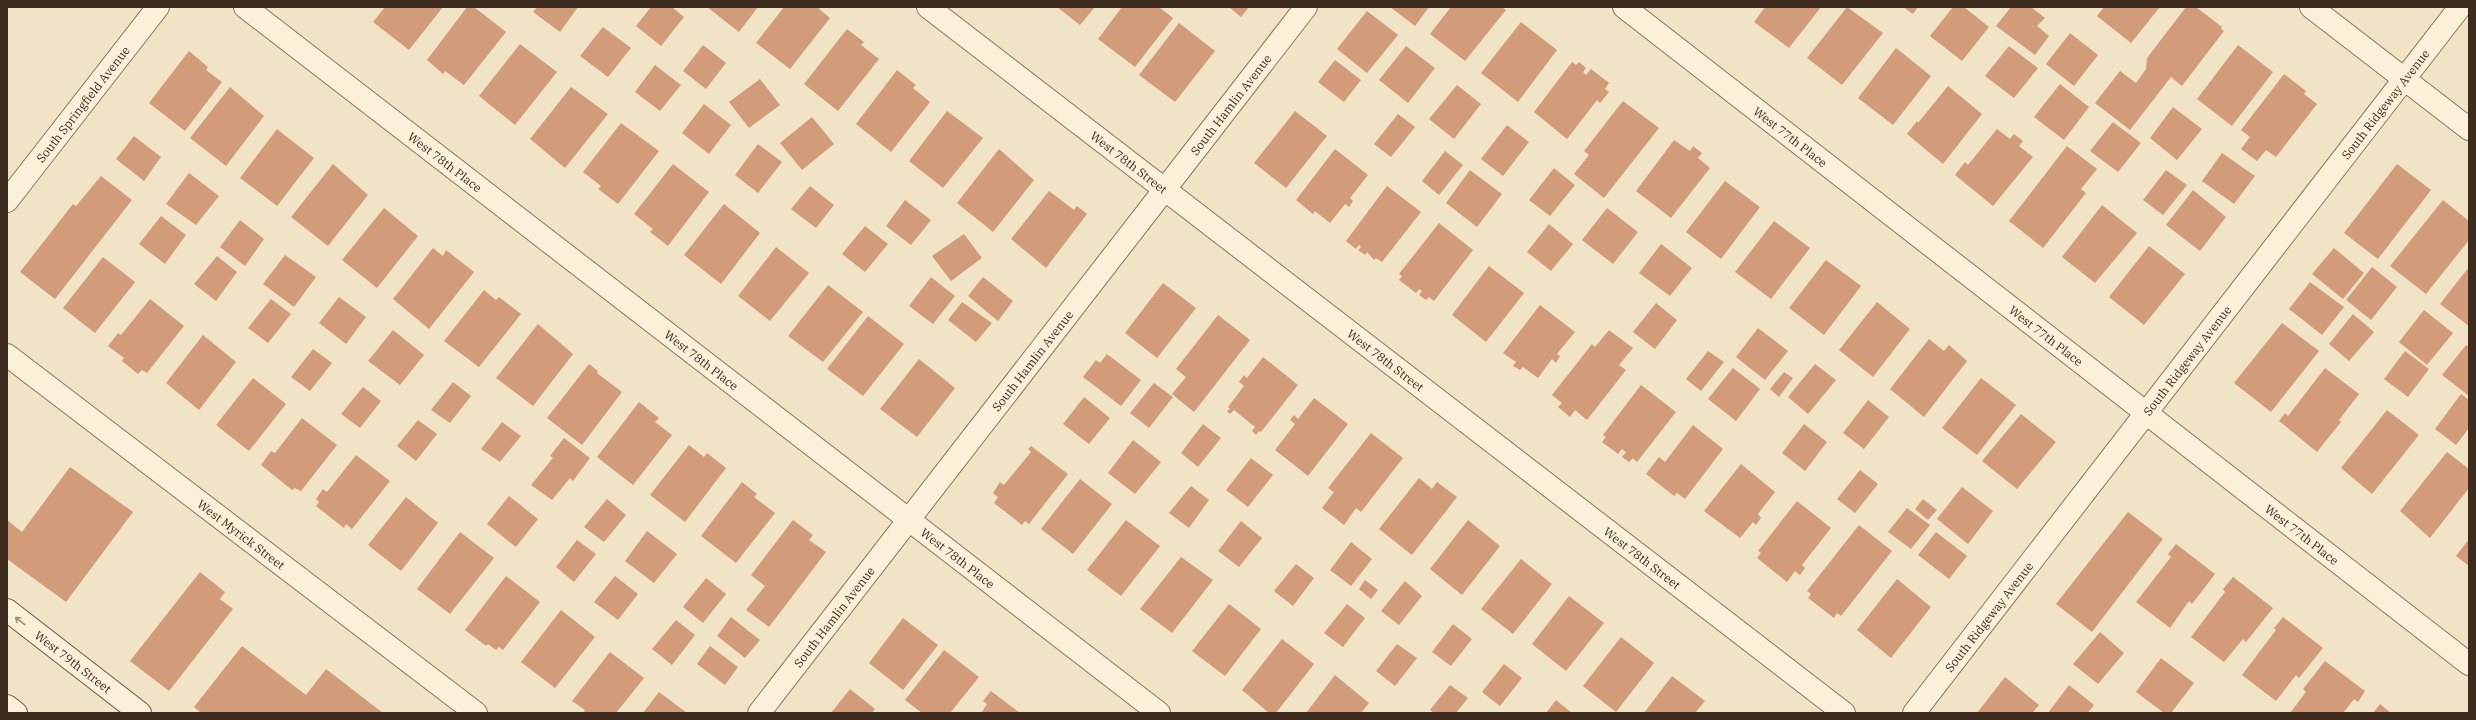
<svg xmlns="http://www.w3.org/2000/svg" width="2476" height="720" font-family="'IBM Plex Serif',serif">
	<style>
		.building { fill: #d29c7a }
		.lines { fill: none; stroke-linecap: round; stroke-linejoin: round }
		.minor-casing { stroke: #8e755a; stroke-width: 24 }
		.secondary-casing { stroke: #70563d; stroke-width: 24 }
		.minor { stroke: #fbf1db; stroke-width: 22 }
		.secondary { stroke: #fbf1db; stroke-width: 22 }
		.oneway { stroke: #9c8f7d }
		.labels { text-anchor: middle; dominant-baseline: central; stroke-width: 4; stroke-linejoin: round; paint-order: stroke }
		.street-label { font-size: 12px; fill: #3e2d1f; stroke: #f8eed7 }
	</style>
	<rect width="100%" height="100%" fill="#f1e3c6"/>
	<g class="building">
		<path d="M385,7H443L409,50L373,22Z"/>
		<path d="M467,7H474L506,32L464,85L445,71L443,74L427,60Z"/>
		<path d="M537,7H578L560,32L533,12Z"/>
		<path d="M651,7H672L684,17L661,46L636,26Z"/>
		<path d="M707,7H758L739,32Z"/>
		<path d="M784,7H817L830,18L790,69L756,43Z"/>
		<path d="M1057,7H1095L1080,25Z"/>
		<path d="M1122,7H1159L1173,18L1135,67L1098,39Z"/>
		<path d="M1229,7H1249L1241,17Z"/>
		<path d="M1390,7H1429L1415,26Z"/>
		<path d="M1451,7H1502L1506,10L1465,61L1430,34Z"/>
		<path d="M1765,7H1821L1789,48L1754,22Z"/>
		<path d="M1847,7L1883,33L1842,85L1807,58Z"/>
		<path d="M1903,7H1918L1913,14Z"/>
		<path d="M1953,7H1964L1989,27L1962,61L1930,36Z"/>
		<path d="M2011,7H2031L2045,18L2037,26L2049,36L2035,55L1996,26Z"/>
		<path d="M2104,7H2160L2131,43L2097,16Z"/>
		<path d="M2186,7H2196L2222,27L2221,29L2224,31L2182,86L2171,77L2130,130L2095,103L2120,71L2136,83L2146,69L2147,58Z"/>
		<path d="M1367,11L1398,35L1367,73L1337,49Z"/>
		<path d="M1521,22L1557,50L1518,102L1481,73Z"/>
		<path d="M1179,23L1215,51L1175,102L1139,75Z"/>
		<path d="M603,27L631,48L608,77L580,56Z"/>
		<path d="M847,29L864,42L861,45L879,59L838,111L804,84Z"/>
		<path d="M2070,33L2098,55L2074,86L2046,64Z"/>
		<path d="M520,44L557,72L515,125L479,96Z"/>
		<path d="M703,45L726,63L706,89L683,71Z"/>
		<path d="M2238,45L2273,72L2232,126L2197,99Z"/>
		<path d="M1406,46L1435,68L1408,103L1379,80Z"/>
		<path d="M2009,46L2038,68L2014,98L1985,76Z"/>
		<path d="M1896,48L1931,76L1893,125L1858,98Z"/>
		<path d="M189,51L208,67L206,70L222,82L185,131L149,103Z"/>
		<path d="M1335,60L1361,80L1344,102L1318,82Z"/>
		<path d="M1572,62L1576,65L1579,62L1586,68L1583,72L1586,75L1591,69L1609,83L1605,89L1609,92L1600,103L1597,100L1567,139L1534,112Z"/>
		<path d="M655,65L681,85L660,111L635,92Z"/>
		<path d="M897,70L916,85L913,88L930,102L891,152L856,124Z"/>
		<path d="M2284,74L2306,91L2304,94L2317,104L2276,157L2266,150L2257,161L2241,149L2250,137L2241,130Z"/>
		<path d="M760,79L780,105L749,128L729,102Z"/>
		<path d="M2060,84L2089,107L2064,140L2034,117Z"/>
		<path d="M1457,85L1481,104L1454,139L1429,119Z"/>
		<path d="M1948,86L1982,114L1943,164L1907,134L1917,121L1918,123Z"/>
		<path d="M230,87L264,116L226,166L190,138Z"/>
		<path d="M571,87L608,114L565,168L530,139Z"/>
		<path d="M1623,101L1659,128L1604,198L1574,174L1589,155L1584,151Z"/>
		<path d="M704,104L731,125L709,154L682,133Z"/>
		<path d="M2173,107L2202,129L2177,160L2150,138Z"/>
		<path d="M947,111L983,138L943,188L909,161Z"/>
		<path d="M1295,111L1327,136L1286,188L1254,163Z"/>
		<path d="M1398,114L1415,127L1391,157L1374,144Z"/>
		<path d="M812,117L834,144L802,170L780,143Z"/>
		<path d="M2113,122L2141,143L2118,172L2090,151Z"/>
		<path d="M621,123L659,151L618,204L598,189L601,186L583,172Z"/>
		<path d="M1507,125L1529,142L1503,176L1481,159Z"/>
		<path d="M277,129L314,158L277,206L240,178Z"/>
		<path d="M1997,129L2010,139L2014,134L2023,141L2019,146L2033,157L1993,206L1955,175L1965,162L1968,165Z"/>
		<path d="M134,136L161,157L144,181L116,159Z"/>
		<path d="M1674,140L1690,151L1693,146L1702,153L1698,158L1710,168L1671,218L1636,191Z"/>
		<path d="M758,144L782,162L758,193L735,175Z"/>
		<path d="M2067,146L2097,169L2081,189L2086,193L2043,248L2009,221Z"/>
		<path d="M999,149L1034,180L993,232L957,203Z"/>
		<path d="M1335,149L1368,175L1350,198L1353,201L1349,207L1345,204L1330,223L1315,211L1313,214L1296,200Z"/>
		<path d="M1445,151L1463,165L1439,195L1422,181Z"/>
		<path d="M2222,153L2255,176L2234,204L2202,181Z"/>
		<path d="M333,164L368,195L328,246L291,217Z"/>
		<path d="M673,164L709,192L668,246L650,232L653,229L634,214Z"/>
		<path d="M2397,164L2431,190L2378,259L2344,233Z"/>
		<path d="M1554,168L1575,185L1550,216L1529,200Z"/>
		<path d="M1470,170L1502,194L1477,227L1446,203Z"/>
		<path d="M2166,170L2187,185L2163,215L2143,200Z"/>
		<path d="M189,173L219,196L196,225L166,204Z"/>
		<path d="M101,176L132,200L55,299L20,272L73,204L76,206Z"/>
		<path d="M1725,181L1760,207L1721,259L1686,232Z"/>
		<path d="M810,186L834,205L816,228L791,209Z"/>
		<path d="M1387,186L1421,212L1382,262L1376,258L1374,260L1367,252L1365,255L1358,250L1361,247L1359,245L1356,249L1346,241Z"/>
		<path d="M2193,190L2226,217L2200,251L2166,225Z"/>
		<path d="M1049,191L1074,210L1077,206L1087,214L1046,268L1011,239Z"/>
		<path d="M905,200L931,220L911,245L886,226Z"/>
		<path d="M2443,200L2469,221V240L2426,294L2390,266Z"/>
		<path d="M724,204L760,233L721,284L684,255Z"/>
		<path d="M2102,205L2137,233L2095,283L2062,257Z"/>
		<path d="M384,208L418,236L377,288L342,260Z"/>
		<path d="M1607,208L1638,232L1613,264L1582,240Z"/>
		<path d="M161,216L186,235L165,264L139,244Z"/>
		<path d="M240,220L264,239L245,266L220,247Z"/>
		<path d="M1774,221L1810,248L1771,299L1735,272Z"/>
		<path d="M1439,223L1473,250L1434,301L1429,297L1426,300L1419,295L1422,291L1419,289L1416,293L1399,280L1402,276L1399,274Z"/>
		<path d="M1549,224L1573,244L1551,271L1527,252Z"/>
		<path d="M865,226L888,244L865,272L842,254Z"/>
		<path d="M964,234L982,258L951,281L932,256Z"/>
		<path d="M1661,244L1692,268L1670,296L1639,273Z"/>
		<path d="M2149,246L2185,274L2144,325L2109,297Z"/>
		<path d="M776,247L809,273L770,321L738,296Z"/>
		<path d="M433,248L443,256L446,250L474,272L429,329L393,299Z"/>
		<path d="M2334,248L2364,273L2343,299L2312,274Z"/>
		<path d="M285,255L316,277L294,307L263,284Z"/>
		<path d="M217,256L237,272L216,301L194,284Z"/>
		<path d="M103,257L135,282L95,333L63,308Z"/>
		<path d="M1826,260L1861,286L1824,335L1789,308Z"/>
		<path d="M1489,266L1524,293L1486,342L1452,315Z"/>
		<path d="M2372,267L2397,287L2371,320L2346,300Z"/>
		<path d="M2469,267V326L2440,304Z"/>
		<path d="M931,277L955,296L933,324L909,306Z"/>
		<path d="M983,277L1013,301L998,321L968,296Z"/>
		<path d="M2310,282L2344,307L2322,335L2289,309Z"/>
		<path d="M1163,283L1196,308L1157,358L1125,333Z"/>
		<path d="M828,285L863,312L823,362L788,336Z"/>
		<path d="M484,290L496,300L499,297L521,314L479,367L444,341Z"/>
		<path d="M339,297L366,317L346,344L319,323Z"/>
		<path d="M150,299L184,326L147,373L142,370L138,374L122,361L124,358L108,346L118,333L121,335Z"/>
		<path d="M271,299L291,314L268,343L248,328Z"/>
		<path d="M962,302L992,323L976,342L948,320Z"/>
		<path d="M1877,302L1910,329L1873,377L1839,350Z"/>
		<path d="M1656,303L1677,320L1655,349L1633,332Z"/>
		<path d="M1540,305L1575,332L1557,354L1560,356L1556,363L1552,359L1538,378L1523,367L1520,370L1513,366L1516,362L1503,353Z"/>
		<path d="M2424,310L2453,333L2427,365L2399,342Z"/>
		<path d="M2353,314L2374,332L2349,361L2329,344Z"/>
		<path d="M1218,315L1250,340L1194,412L1172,394L1186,377L1176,369Z"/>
		<path d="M868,316L904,344L863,396L827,369Z"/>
		<path d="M2282,323L2319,351L2271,412L2234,383Z"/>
		<path d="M538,324L573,354L533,406L496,378Z"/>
		<path d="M1758,328L1788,351L1765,380L1736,357Z"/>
		<path d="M393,330L424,355L400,385L368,361Z"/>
		<path d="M1609,330L1633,348L1619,365L1626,370L1587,420L1575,410L1570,417L1558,407L1562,403L1552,395L1592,344L1595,347Z"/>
		<path d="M203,335L236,362L199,410L166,383Z"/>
		<path d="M1929,339L1944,351L1949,345L1967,361L1924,417L1890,389Z"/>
		<path d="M2466,345L2469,347V396L2442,375Z"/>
		<path d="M313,349L332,363L310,391L291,377Z"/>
		<path d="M1708,351L1724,362L1701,391L1686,379Z"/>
		<path d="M2405,351L2429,369L2408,397L2384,379Z"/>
		<path d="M1107,354L1141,380L1121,406L1083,377L1096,360L1100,363Z"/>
		<path d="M1263,357L1298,385L1261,432L1259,431L1256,435L1252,431L1255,427L1234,410L1230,414L1227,411L1230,409L1228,407L1244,386L1239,382L1244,375L1247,378Z"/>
		<path d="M919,359L955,388L917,437L880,409Z"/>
		<path d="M589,364L598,371L597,373L622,392L582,445L547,418Z"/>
		<path d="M1815,364L1836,380L1808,414L1788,397Z"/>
		<path d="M1733,368L1760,389L1736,421L1708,399Z"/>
		<path d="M2325,368L2359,394L2339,420L2341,422L2317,452L2279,421L2285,413L2288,416Z"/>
		<path d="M1784,372L1793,378L1779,397L1770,389Z"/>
		<path d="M253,378L286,404L249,451L216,425Z"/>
		<path d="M1981,378L2016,405L1977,455L1942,428Z"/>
		<path d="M453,382L471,396L450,423L431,410Z"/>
		<path d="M1154,383L1173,397L1149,428L1130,413Z"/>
		<path d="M1641,385L1676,412L1637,462L1633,458L1629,462L1622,457L1626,452L1622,449L1618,454L1602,442L1606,437L1603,435Z"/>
		<path d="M363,387L381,401L360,428L341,414Z"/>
		<path d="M2461,394L2469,400V428L2456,445L2435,429Z"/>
		<path d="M1084,397L1110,418L1089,444L1063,424Z"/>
		<path d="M1314,398L1348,424L1308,476L1275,450L1295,424L1290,420L1294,415L1298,419Z"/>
		<path d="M1868,400L1889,417L1864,449L1843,433Z"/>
		<path d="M639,402L659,418L655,422L672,435L633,485L597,457Z"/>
		<path d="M2387,410L2419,435L2372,494L2341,468Z"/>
		<path d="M2021,414L2056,442L2017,489L1982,461Z"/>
		<path d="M302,418L337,445L301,491L295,488L292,490L261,465L271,451L275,453Z"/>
		<path d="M418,420L437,434L416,461L397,446Z"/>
		<path d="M502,422L521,436L500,462L481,449Z"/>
		<path d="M1203,424L1221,438L1198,467L1181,453Z"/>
		<path d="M1804,424L1827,442L1805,471L1782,453Z"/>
		<path d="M1693,425L1723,449L1685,499L1677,493L1674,496L1646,474L1659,457L1665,462Z"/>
		<path d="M1371,433L1403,458L1361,512L1356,508L1344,525L1322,508L1334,492L1328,488Z"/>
		<path d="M564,438L590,458L573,481L570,478L552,500L531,485L553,458L550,456Z"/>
		<path d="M1133,440L1161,462L1135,494L1108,473Z"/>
		<path d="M689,445L704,457L707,453L726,468L685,522L650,495Z"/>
		<path d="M1031,446L1068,474L1029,524L1025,521L1022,525L994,503L998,497L993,493L1000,482L1004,485L1031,452L1028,449Z"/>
		<path d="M2447,452L2469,469V488L2430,538L2400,511Z"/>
		<path d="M356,455L390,481L352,529L346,524L344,528L316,506L319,502L316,499L323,489L327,492Z"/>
		<path d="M1251,458L1273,475L1248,507L1226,490Z"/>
		<path d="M1741,464L1775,492L1758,514L1761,518L1756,525L1753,522L1740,538L1704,511Z"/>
		<path d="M70,467L133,512L66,602L7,559V520L22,532Z"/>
		<path d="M1860,470L1878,484L1855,513L1837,499Z"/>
		<path d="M1419,478L1432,489L1437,482L1457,497L1412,555L1379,529Z"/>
		<path d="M1080,479L1112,504L1073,554L1041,529Z"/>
		<path d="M742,482L757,494L754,497L775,513L736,563L701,536Z"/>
		<path d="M1191,486L1209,500L1189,528L1169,513Z"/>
		<path d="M1962,487L1993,511L1968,544L1937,519Z"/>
		<path d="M509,496L538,519L516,547L487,524Z"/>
		<path d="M406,497L438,523L401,571L368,545Z"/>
		<path d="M607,499L626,515L604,542L584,527Z"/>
		<path d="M1923,499L1937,510L1928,520L1915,509Z"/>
		<path d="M1797,501L1831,528L1802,565L1805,568L1800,575L1795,571L1787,582L1757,558L1761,553L1758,551Z"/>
		<path d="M1907,508L1930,525L1911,549L1888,532Z"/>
		<path d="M2128,512L2163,539L2092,632L2056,604Z"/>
		<path d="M793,520L813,535L809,540L826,552L769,627L746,610L765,586L751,575Z"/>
		<path d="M1126,520L1160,546L1121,596L1087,570Z"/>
		<path d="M1468,520L1500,546L1462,595L1430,569Z"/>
		<path d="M1241,521L1262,538L1239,567L1218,551Z"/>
		<path d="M1859,525L1892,551L1841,616L1837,613L1834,618L1808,598L1811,594L1807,591Z"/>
		<path d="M647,531L677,554L654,583L625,561Z"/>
		<path d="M460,532L494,558L450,614L417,589Z"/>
		<path d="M1936,532L1967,556L1949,579L1918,555Z"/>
		<path d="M2469,539V566L2456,556Z"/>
		<path d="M577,540L596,554L574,582L556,567Z"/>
		<path d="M1351,542L1372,559L1351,586L1330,570Z"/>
		<path d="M2176,544L2215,574L2192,604L2189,601L2170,628L2136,602L2171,557L2168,554Z"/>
		<path d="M1181,557L1213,580L1172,633L1140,609Z"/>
		<path d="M1521,559L1552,584L1513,634L1481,609Z"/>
		<path d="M1296,564L1314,578L1293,606L1274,591Z"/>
		<path d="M200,572L225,592L220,599L233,609L169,691L130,661Z"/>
		<path d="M506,576L540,602L503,650L499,647L496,650L488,644L486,646L465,630Z"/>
		<path d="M615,576L638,594L618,620L594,602Z"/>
		<path d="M2233,577L2273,608L2246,642L2243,639L2224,662L2191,637L2225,592L2223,589Z"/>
		<path d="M706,578L726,594L703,623L683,607Z"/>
		<path d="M1897,579L1931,607L1891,658L1857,630Z"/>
		<path d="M1365,580L1378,590L1371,599L1359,589Z"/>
		<path d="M1405,581L1422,596L1399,625L1381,611Z"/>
		<path d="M1569,596L1604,623L1566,671L1532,644Z"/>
		<path d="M1229,604L1261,629L1225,676L1192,651Z"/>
		<path d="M1347,604L1365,618L1343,647L1324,633Z"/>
		<path d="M561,610L595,637L555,688L521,662Z"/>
		<path d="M731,617L760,640L745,658L717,636Z"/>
		<path d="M2283,617L2323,648L2299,678L2296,675L2276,701L2242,675L2276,630L2274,628Z"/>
		<path d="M903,618L938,645L903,690L869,663Z"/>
		<path d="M676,620L695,635L672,665L652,649Z"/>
		<path d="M1453,624L1472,639L1451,666L1432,652Z"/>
		<path d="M2100,632L2124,653L2098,684L2073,664Z"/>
		<path d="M1621,637L1654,663L1616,712L1583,686Z"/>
		<path d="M1282,639L1314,664L1276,713H1269L1242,690Z"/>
		<path d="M1397,644L1417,658L1395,686L1376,671Z"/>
		<path d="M242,646L306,695L326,669L383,713H201L194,707Z"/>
		<path d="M710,646L738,667L725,685L697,664Z"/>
		<path d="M944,650L979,677L950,713H922L905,700Z"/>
		<path d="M610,652L644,678L616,713H583L585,710L572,701Z"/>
		<path d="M2161,658L2194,683L2171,713H2164L2136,692Z"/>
		<path d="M2325,661L2365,691L2358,702L2354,699L2343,713H2290L2306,692L2303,689Z"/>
		<path d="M1504,664L1522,678L1500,706L1482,692Z"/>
		<path d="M1335,675L1369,703L1361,713H1306Z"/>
		<path d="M1672,676L1705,701L1695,713H1644Z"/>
		<path d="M2005,677L2039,705L2032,713H1977Z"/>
		<path d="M1450,685L1468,698L1456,713H1434L1430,710Z"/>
		<path d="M2069,685L2094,705L2088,713H2048Z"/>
		<path d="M850,689L875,709L872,713H831Z"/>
		<path d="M991,691L1020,713H981L987,704L983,701Z"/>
		<path d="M659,692L687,713H643Z"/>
		<path d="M1556,700L1572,713H1546Z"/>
		<path d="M2380,704L2391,713H2373Z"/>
	</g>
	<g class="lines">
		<g class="minor-casing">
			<g id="minor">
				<path id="s1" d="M245,7L1159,713"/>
				<path id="s2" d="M928,7L1844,713"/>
				<path id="s3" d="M1624,7L2469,664"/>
				<path d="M2311,7L2469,129"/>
				<path id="s4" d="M7,201L158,7"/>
				<path id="s5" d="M7,355L476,713"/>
				<path id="s6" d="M759,713L1306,7"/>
				<path id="s7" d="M1914,713L2460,7"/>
			</g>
		</g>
		<g class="secondary-casing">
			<g id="secondary">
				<path id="s8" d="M7,610L140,713"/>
				<path d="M7,706L16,713"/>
			</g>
		</g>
		<use href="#minor" class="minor"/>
		<use href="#secondary" class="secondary"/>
	</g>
	<defs><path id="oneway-shaft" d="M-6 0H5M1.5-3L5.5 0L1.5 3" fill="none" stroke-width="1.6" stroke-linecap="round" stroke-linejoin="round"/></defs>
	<use class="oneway" href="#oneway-shaft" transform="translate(20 621) rotate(-142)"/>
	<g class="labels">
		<g class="street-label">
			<text stroke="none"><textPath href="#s4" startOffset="123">South Springfield Avenue</textPath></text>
			<text stroke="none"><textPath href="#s6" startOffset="770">South Hamlin Avenue</textPath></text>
			<text stroke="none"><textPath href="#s7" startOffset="770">South Ridgeway Avenue</textPath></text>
			<text stroke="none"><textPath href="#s3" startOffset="211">West 77th Place</textPath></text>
			<text stroke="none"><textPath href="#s1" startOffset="253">West 78th Place</textPath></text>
			<text stroke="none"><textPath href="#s2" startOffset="254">West 78th Street</textPath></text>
			<text stroke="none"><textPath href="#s3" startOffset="535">West 77th Place</textPath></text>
			<text stroke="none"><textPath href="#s1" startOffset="577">West 78th Place</textPath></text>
			<text stroke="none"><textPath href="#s6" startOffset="446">South Hamlin Avenue</textPath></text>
			<text stroke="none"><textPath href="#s2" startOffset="578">West 78th Street</textPath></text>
			<text stroke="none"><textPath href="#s7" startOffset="446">South Ridgeway Avenue</textPath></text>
			<text stroke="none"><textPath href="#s5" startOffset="295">West Myrick Street</textPath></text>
			<text stroke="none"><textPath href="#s3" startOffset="859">West 77th Place</textPath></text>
			<text stroke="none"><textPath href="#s1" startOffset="901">West 78th Place</textPath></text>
			<text stroke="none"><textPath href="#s2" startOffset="902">West 78th Street</textPath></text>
			<text stroke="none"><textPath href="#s6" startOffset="122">South Hamlin Avenue</textPath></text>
			<text stroke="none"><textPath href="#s7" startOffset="122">South Ridgeway Avenue</textPath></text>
			<text stroke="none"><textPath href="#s8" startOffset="84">West 79th Street</textPath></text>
		</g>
	</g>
	<rect width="2476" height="720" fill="none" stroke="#3e2d1f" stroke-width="16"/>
</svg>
